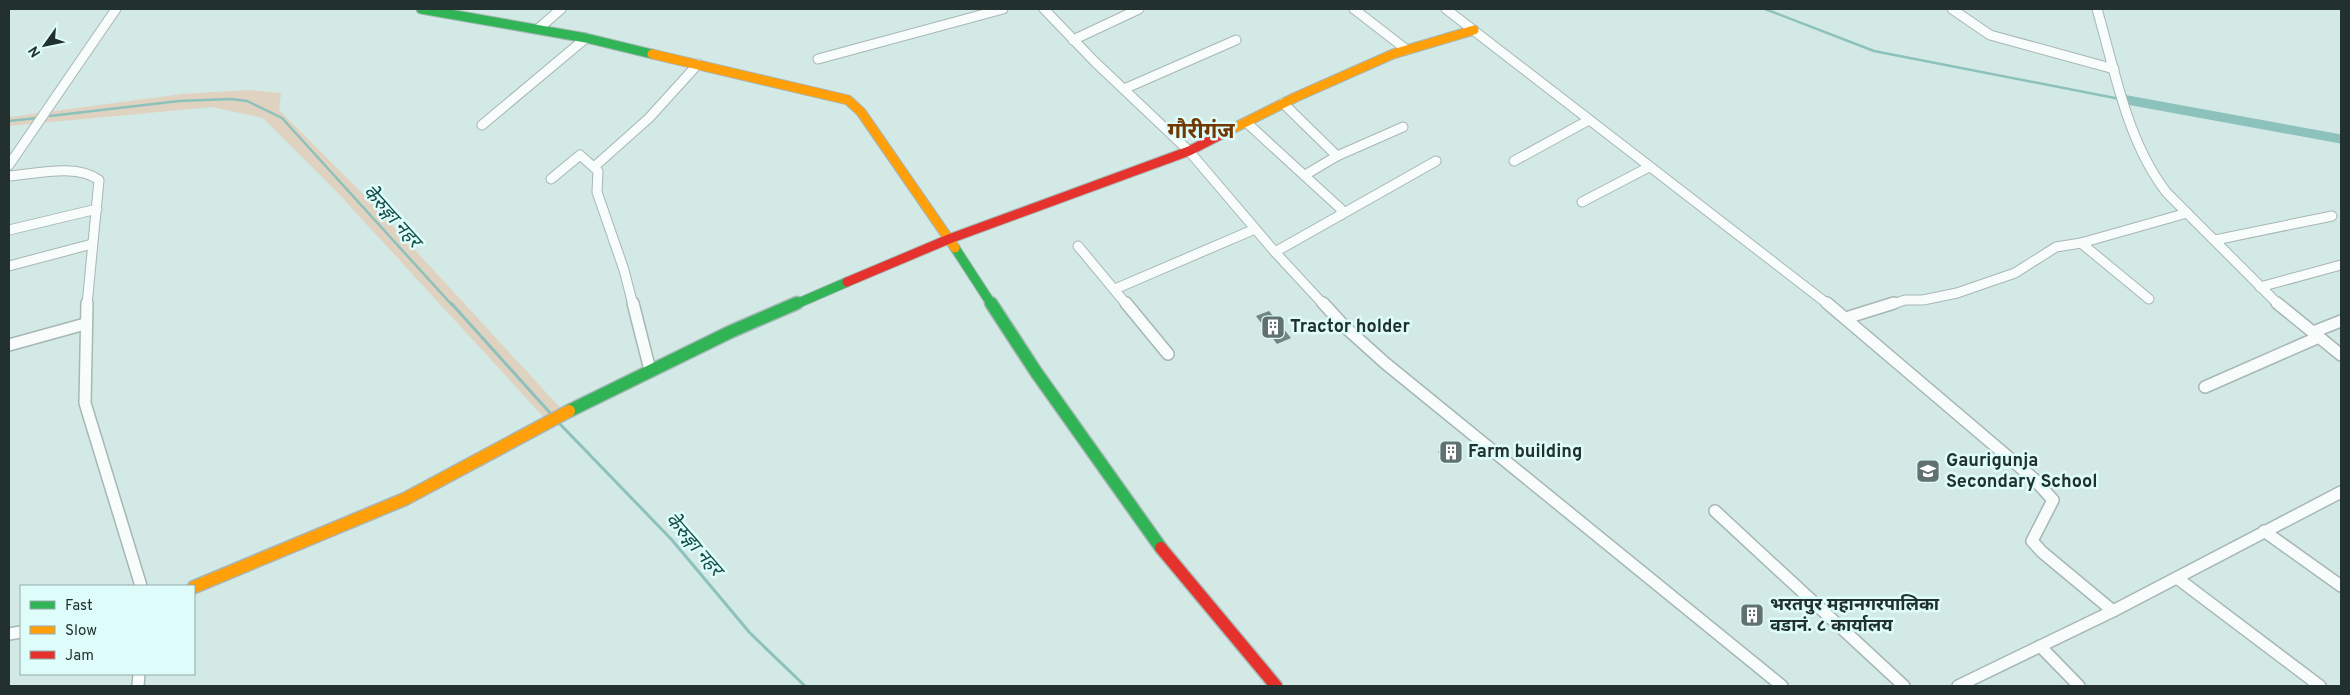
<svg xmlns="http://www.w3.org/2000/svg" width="2350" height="695" font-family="Overpass,'Noto Sans Devanagari',sans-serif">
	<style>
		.green { fill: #e0d2c1 }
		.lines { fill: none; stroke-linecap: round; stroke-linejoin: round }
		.stream-far1 { stroke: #8cc1bc; stroke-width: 2.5 }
		.stream { stroke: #8cc1bc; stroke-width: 3 }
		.canal { stroke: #8cc1bc; stroke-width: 9 }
		.building { fill: #718583 }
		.street-far1-casing { stroke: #a6b7b5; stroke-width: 11 }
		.street-casing { stroke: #a6b7b5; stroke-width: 14 }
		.fast-far1-casing { stroke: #a6b7b5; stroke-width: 11 }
		.fast-casing { stroke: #a6b7b5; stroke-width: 15 }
		.slow-far1-casing { stroke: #a6b7b5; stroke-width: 11 }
		.slow-casing { stroke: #a6b7b5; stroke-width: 15 }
		.jam-far1-casing { stroke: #a6b7b5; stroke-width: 11 }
		.jam-casing { stroke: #a6b7b5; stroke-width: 15 }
		.street-far1 { stroke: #f8fcfb; stroke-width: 9 }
		.street { stroke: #f8fcfb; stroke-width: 11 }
		.fast-far1 { stroke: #30b455; stroke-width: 9 }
		.fast { stroke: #30b455; stroke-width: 12 }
		.slow-far1 { stroke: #ff9f0a; stroke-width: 9 }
		.slow { stroke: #ff9f0a; stroke-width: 12 }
		.jam-far1 { stroke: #e5322d; stroke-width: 9 }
		.jam { stroke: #e5322d; stroke-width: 12 }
		.labels { text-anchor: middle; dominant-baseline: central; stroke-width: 5; stroke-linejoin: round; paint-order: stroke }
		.poi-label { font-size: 18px; font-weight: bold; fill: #223130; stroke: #defdfa; text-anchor: start }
		.water-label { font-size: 19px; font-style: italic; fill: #144e4a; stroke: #defdfa }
		.district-label { font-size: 22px; font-weight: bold; fill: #723803; stroke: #defdfa }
	</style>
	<rect width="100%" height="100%" fill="#d3e9e6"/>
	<path class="green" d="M249,90L281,93L279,110L369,200L565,413L548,422L335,190L263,118L212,107L9,126V117L182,94Z"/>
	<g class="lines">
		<g class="stream-far1">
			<path d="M1765,9L1874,51L2120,99"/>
			<path d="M50,116L179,101L231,99L247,101L282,118L452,305"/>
			<path d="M9,121L37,118"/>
		</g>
		<g class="stream">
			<path d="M451,303L551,414"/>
			<path d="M559,423L672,540L750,633L805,686"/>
		</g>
		<path class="canal" d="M2122,99L2341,139"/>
	</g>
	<g class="building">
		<path d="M1269,311L1291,338L1277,344L1256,316Z"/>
		<path d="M1452,442L1463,452L1449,462L1438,452Z"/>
		<path d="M1751,605L1764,616L1754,625L1741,614Z"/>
	</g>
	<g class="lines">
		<g class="street-far1-casing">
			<g id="street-far1">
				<path d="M1044,9L1095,62L1189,151L1275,252L1324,305"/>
				<path d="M1354,9L1407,50"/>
				<path d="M1446,9L1829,305"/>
				<path d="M1952,9L1990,35L2114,69"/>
				<path d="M2097,9C2115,71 2127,142 2167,193L2279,305"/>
				<path d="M538,29L561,9"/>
				<path d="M1073,40L1139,9"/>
				<path d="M818,59L1003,9"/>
				<path d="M1124,89L1236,40"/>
				<path d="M1283,103L1337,156L1305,175"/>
				<path d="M1246,122L1341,209V215"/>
				<path d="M482,125L586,38"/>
				<path d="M1337,156L1403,127"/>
				<path d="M1514,161L1589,120"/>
				<path d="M9,165L116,9"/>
				<path d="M594,167L649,118L698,64"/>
				<path d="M9,176C36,174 76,163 99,180L87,305"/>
				<path d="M551,179L580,155L598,171L597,192L624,270L633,305"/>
				<path d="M1582,202L1649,167"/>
				<path d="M9,230L97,209"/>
				<path d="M2215,240L2332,216"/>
				<path d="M2081,243L2149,299"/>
				<path d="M1078,246L1127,305"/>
				<path d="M1275,252L1436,161"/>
				<path d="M9,266L92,244"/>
				<path d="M2260,287L2341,265"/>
				<path d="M1115,289L1255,229"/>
				<path d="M1890,305L1905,300H1923L1957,293L2015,273L2056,247L2081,243L2187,213"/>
			</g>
		</g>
		<g class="street-casing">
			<g id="street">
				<path d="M87,303L85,403L141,586"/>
				<path d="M633,303L650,370"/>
				<path d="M1126,303L1168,354"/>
				<path d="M1323,303L1345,327L1385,363L1782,686"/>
				<path d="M1827,303L2034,479L2053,500L2032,541L2042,552L2113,611"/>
				<path d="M2277,303L2341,355"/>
				<path d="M1846,318L1894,303"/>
				<path d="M2313,332L2341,321"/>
				<path d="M9,345L85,324"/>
				<path d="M2205,387L2319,337"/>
				<path d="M1715,511L1904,686"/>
				<path d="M2264,531L2341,586"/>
				<path d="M2177,578L2320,686"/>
				<path d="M9,634L21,632"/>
				<path d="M2040,646L2079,686"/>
				<path d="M138,686L139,674"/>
				<path d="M1958,686L2113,611L2341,492"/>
			</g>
		</g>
		<g class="fast-far1-casing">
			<g id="fast-far1">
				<path d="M421,9L586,38L652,54"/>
				<path d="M955,248L992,305"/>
				<path d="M794,305L847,282"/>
			</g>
		</g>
		<g class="fast-casing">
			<g id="fast">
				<path d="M991,303L1036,372L1161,548"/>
				<path d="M569,411L730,332L797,303"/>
			</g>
		</g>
		<g class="slow-far1-casing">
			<g id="slow-far1">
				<path d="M652,54L848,100L861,112L955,248"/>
				<path d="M1228,131L1296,97L1393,54L1474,30"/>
			</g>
		</g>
		<g class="slow-casing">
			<path id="slow" d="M194,587L405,499L569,411"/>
		</g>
		<g class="jam-far1-casing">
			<path id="jam-far1" d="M847,282L949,239L1189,151L1228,131"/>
		</g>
		<g class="jam-casing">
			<path id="jam" d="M1161,548L1276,686"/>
		</g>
		<use href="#street-far1" class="street-far1"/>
		<use href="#street" class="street"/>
		<use href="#fast-far1" class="fast-far1"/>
		<use href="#fast" class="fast"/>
		<use href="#slow-far1" class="slow-far1"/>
		<use href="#slow" class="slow"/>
		<use href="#jam-far1" class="jam-far1"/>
		<use href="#jam" class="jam"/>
	</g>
	<defs>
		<g id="building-square" transform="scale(1.25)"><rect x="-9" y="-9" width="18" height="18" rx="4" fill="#607170" stroke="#defdfa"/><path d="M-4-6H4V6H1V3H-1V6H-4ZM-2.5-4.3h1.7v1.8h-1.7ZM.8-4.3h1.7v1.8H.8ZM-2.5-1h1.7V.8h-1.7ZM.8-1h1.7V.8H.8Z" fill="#fff"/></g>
		<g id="school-square" transform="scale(1.25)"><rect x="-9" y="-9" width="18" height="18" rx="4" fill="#607170" stroke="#defdfa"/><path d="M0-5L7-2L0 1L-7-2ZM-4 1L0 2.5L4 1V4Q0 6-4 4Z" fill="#fff"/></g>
	</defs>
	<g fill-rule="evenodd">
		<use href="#building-square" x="1273" y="327"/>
		<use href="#building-square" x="1451" y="452"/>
		<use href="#school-square" x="1928" y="471"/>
		<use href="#building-square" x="1752" y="615"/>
	</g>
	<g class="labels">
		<g class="poi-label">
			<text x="1290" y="327">Tractor holder</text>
			<text x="1468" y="452">Farm building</text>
			<text x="1946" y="461">Gaurigunja<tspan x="1946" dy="21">Secondary School</tspan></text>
			<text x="1770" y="605">भरतपुर महानगरपालिका<tspan x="1770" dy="21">वडानं. ८ कार्यालय</tspan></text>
		</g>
		<g class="water-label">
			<text transform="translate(391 217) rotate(48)">केेरुङ्गा नहर</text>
			<text transform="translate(693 545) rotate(49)">केेरुङ्गा नहर</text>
		</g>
		<g class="district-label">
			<text x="1201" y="132">गौरीगंज</text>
		</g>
	</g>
	<rect width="2350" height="695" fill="none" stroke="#223130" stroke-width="20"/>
	<rect x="20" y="585" width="175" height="90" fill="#defdfa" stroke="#93aba9"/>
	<rect x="30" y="601" width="25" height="8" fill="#30b455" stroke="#93aba9"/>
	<text x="65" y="610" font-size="15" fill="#223130">Fast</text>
	<rect x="30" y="626" width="25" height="8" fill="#ff9f0a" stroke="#93aba9"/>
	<text x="65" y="635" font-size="15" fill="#223130">Slow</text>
	<rect x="30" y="651" width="25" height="8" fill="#e5322d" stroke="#93aba9"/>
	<text x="65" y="660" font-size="15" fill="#223130">Jam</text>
	<g transform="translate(45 45) rotate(237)" stroke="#defdfa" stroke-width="4" paint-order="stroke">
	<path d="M0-4L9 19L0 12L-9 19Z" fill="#223130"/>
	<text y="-8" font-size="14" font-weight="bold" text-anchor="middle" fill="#223130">N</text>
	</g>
</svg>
